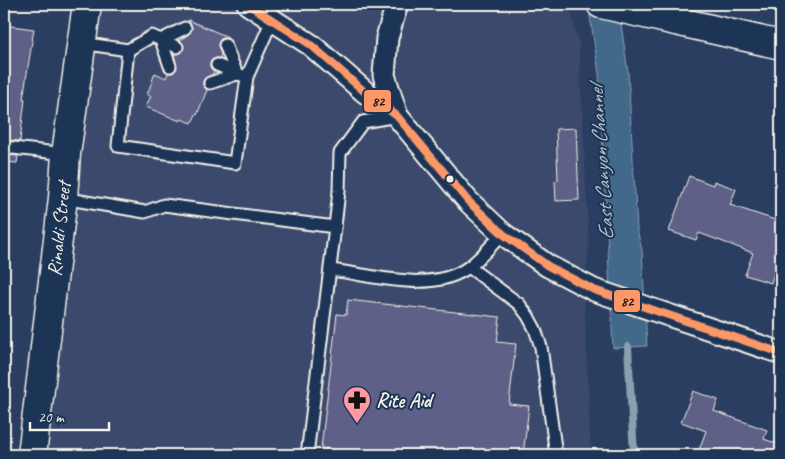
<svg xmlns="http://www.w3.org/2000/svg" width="785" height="459" font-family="Caveat,sans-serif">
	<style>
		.built { fill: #3a486c }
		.water { fill: #43698a; stroke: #8a9fb0 }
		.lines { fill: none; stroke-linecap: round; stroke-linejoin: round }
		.stream { stroke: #8a9fb0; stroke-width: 8 }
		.building { fill: #5e6187; stroke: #f4f1e8 }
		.lane-casing { stroke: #f4f1e8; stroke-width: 15 }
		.street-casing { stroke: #f4f1e8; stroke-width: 25 }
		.secondary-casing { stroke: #f4f1e8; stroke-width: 31 }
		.lane { stroke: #1d3557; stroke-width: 11 }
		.street { stroke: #1d3557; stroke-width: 21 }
		.secondary { stroke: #1d3557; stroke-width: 28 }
		.bus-1-casing { stroke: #1d3557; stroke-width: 11 }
		.bus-1 { stroke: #fc9868; stroke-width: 8 }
		.bus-dot { fill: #f4f1e8; stroke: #1d3557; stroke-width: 2 }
		.labels { text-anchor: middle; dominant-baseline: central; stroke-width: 4; stroke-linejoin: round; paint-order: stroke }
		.street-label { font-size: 20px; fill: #f4f1e8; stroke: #1d3557 }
		.poi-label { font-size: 20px; font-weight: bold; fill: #f4f1e8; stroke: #1d3557; text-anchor: start }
		.water-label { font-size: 21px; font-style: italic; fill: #b6c1c7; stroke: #1d3557 }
		.line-badge { stroke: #1d3557; stroke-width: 2 }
		.pale-badge-label { font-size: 14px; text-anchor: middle; font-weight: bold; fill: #111 }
	</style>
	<rect width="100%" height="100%" fill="#2a3e61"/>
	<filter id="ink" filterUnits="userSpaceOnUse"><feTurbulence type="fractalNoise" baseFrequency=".02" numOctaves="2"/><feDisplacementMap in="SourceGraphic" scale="10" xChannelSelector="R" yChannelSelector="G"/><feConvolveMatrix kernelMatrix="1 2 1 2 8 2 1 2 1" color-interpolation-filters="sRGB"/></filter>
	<g filter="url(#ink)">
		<path class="built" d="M90,4H569L579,45L589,246L584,294L591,455H35Z"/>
		<path class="water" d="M588,4H618L628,72L637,230L642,250L647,346L613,348L599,73Z"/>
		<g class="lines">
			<path class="stream" d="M628,347L634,455"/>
		</g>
		<g class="building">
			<path d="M188,20L228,37L222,38L218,44L221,55L220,58H216L210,62V66L214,72L213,74L205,78L203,81V86L207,90L197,115L196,114L192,123L181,119L180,121L146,107L151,96L147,95L155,73L166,78L168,73H173L177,68L174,54L181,53L184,47L180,40L189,34L192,29L191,24Z"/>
			<path d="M4,25L34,29L23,99H25L20,141L4,140Z"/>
			<path d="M576,128L579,200L556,201L555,181L558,180L556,129Z"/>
			<path d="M4,155L18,156L17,163L4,162Z"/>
			<path d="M689,176L713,185L714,181L736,189L730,205L781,222V267L777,266L771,283L745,275L753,253L699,233L696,240L669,231Z"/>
			<path d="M348,300L500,317L497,342L516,344L509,404L529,406L523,455H330L331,449L321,448L337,314L346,315Z"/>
			<path d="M693,391L718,400L714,411L767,430L764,439L781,445V455H697L706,431L681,422Z"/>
		</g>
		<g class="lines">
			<g class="lane-casing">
				<g id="lane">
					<path d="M81,43L128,50L118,146L235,163L247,77L272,20"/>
					<path d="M128,50L152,36L177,47"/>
					<path d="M217,65L241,75"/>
					<path d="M170,66L161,40L185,28"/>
					<path d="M210,83L237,74L225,45"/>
					<path d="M4,147L66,154"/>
					<path d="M63,198L145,212L164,205L335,227L307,455"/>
					<path d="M335,227L339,191L340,153L363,122L397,116"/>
					<path d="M469,267L519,304L528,316L535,329L541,347L556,455"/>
					<path d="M331,270C373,275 433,295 470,266C482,257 492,244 503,234"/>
				</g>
			</g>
			<g class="street-casing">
				<g id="street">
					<path d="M248,4L311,45L365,92L397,116L468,201L503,234L548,266L594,290L781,353"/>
					<path d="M397,4L387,38L384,75L397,116"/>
				</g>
			</g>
			<g class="secondary-casing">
				<g id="secondary">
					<path d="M601,4L781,45"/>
					<path d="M32,455L63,198L66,154L87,4"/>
				</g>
			</g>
			<use href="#lane" class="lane"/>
			<use href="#street" class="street"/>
			<use href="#secondary" class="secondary"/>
			<g class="bus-1-casing">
				<path id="bus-1" d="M248,4L311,45L365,92L397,116L468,201L503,234L548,266L594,290L781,353"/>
			</g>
			<use href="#bus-1" class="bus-1"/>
		</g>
	</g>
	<defs>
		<g id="pharmacy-pin" transform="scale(1.4375)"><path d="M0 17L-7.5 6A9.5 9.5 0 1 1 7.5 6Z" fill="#ff9aa2" stroke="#1d3557"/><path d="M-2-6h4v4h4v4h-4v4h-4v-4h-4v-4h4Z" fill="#111"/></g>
	</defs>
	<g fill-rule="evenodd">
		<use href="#pharmacy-pin" x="357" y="400"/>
	</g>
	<circle class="bus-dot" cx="450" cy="179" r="4.5"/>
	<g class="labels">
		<g class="street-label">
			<text transform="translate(59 229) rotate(-84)">Rinaldi Street</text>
		</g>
		<g class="poi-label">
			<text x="376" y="400">Rite Aid</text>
		</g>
		<g class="water-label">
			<text transform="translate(601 163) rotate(-94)">East Canyon Channel</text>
		</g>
	</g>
	<g class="line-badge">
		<rect x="363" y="89" width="29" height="24" rx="5" fill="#fc9868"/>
		<rect x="613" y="289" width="28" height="24" rx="5" fill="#fc9868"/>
	</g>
	<g class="pale-badge-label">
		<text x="378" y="106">82</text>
		<text x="627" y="306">82</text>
	</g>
	<rect width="785" height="459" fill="none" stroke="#1d3557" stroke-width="20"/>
	<rect x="10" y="10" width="765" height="439" fill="none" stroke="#f4f1e8" stroke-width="2" filter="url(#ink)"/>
	<path d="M30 422v8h79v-8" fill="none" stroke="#f4f1e8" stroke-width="2.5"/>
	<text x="38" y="422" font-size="15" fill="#f4f1e8" stroke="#1d3557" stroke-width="4" paint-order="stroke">20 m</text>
</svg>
